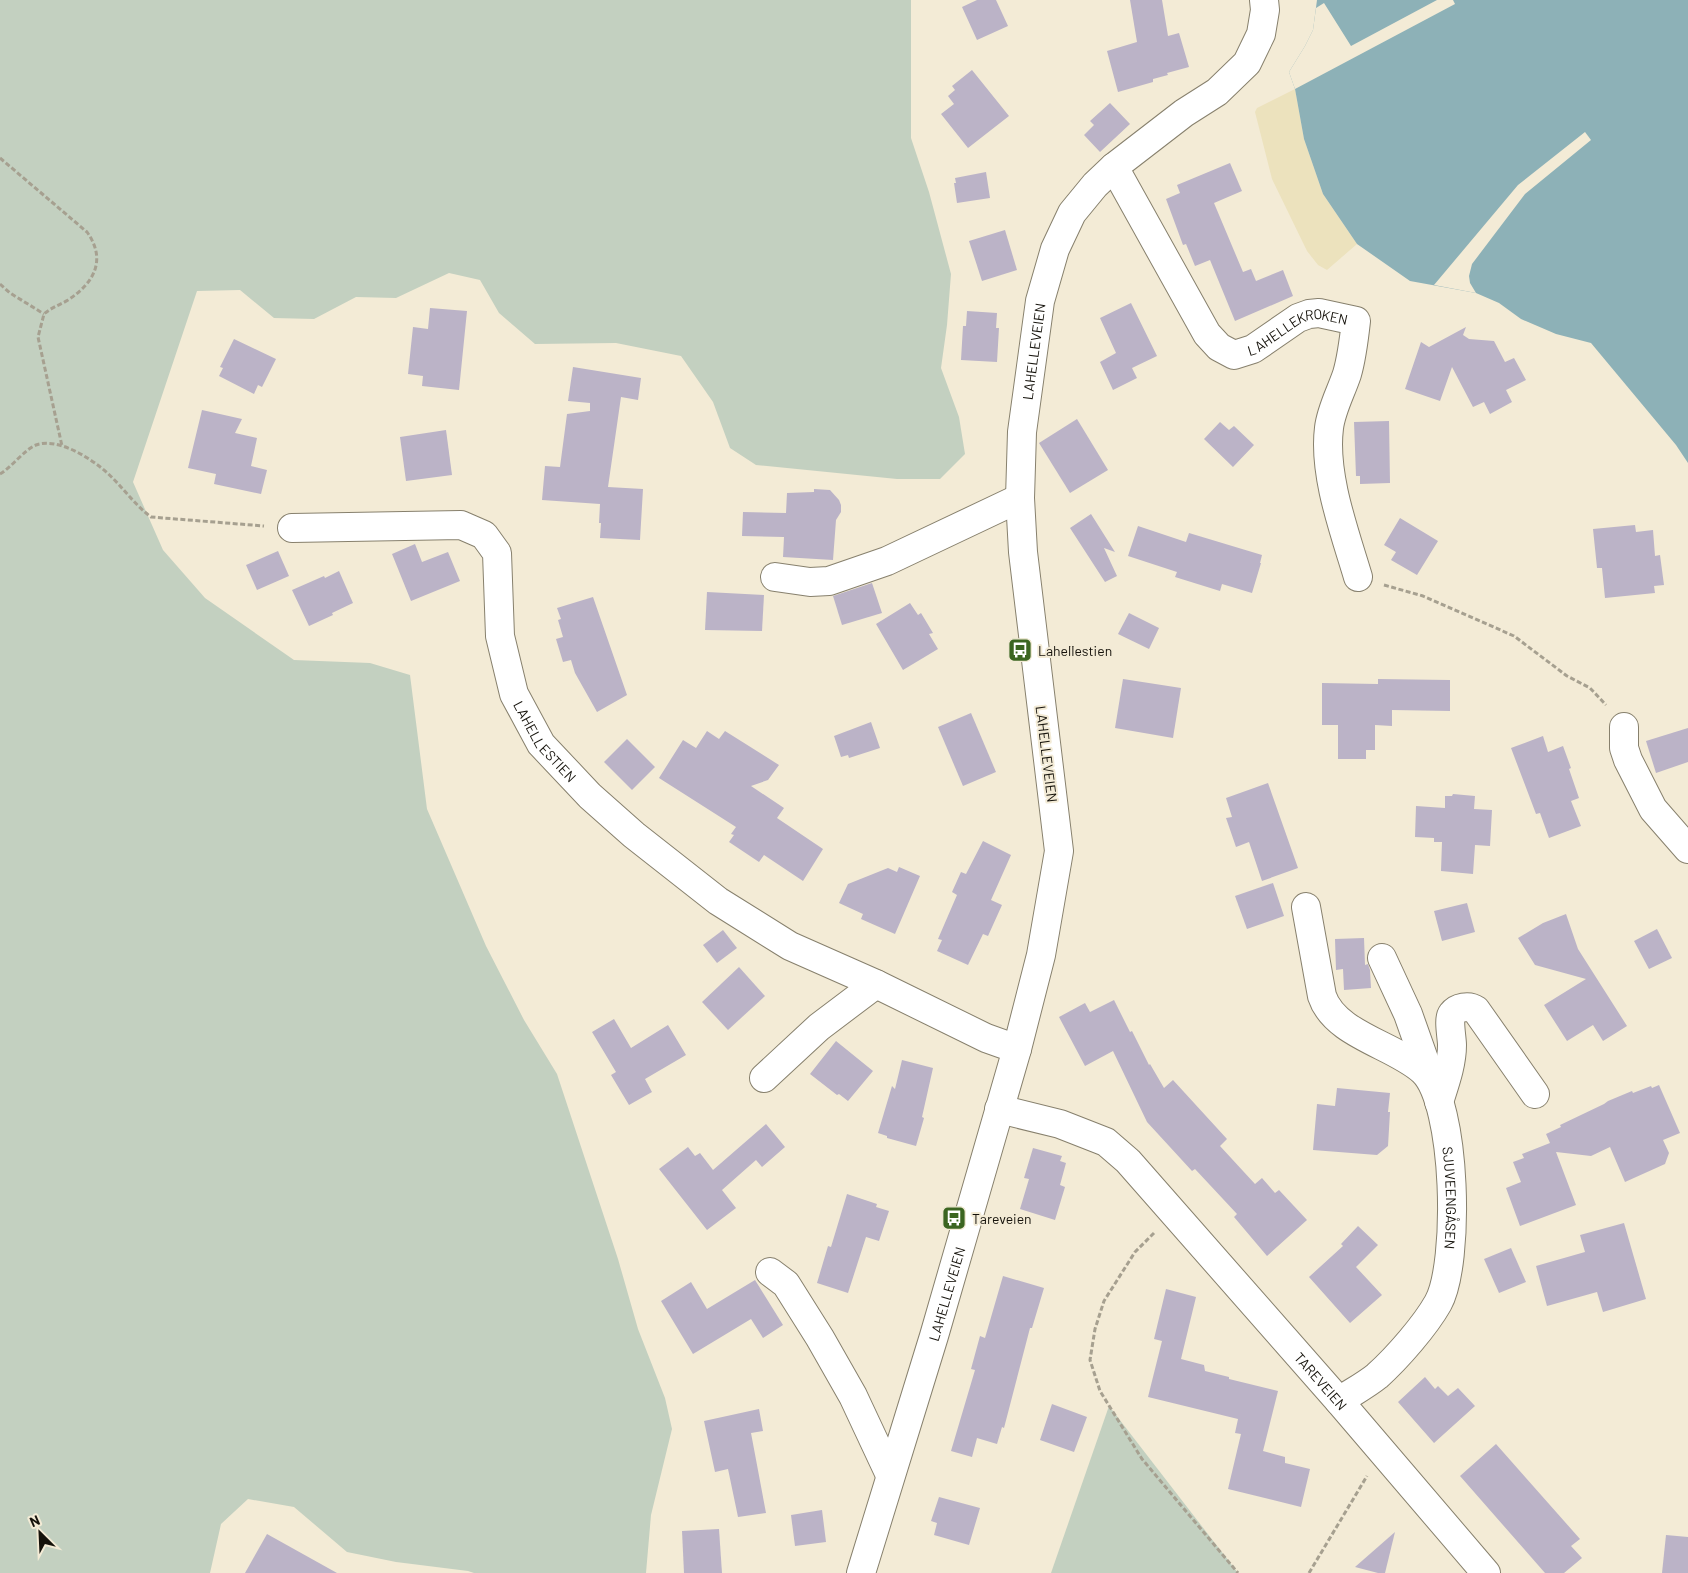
<svg xmlns="http://www.w3.org/2000/svg" width="1688" height="1573" font-family="Barlow,sans-serif">
	<style>
		.green { fill: #c3d0c0 }
		.sand { fill: #ece2bd }
		.water { fill: #8db1b7 }
		.pier { fill: #f3ebd6 }
		.building { fill: #bbb3c7 }
		.lines { fill: none; stroke-linecap: round; stroke-linejoin: round }
		.minor-casing { stroke: #87806d; stroke-width: 30 }
		.path { stroke: #a6a090; stroke-width: 3; stroke-dasharray: 5 2.5; stroke-linecap: butt }
		.minor { stroke: #fff; stroke-width: 28 }
		.labels { text-anchor: middle; dominant-baseline: central; stroke-width: 4; stroke-linejoin: round; paint-order: stroke }
		.street-label { font-size: 14px; fill: #15120b; stroke: #f3ebd6 }
		.poi-label { font-size: 14px; fill: #15120b; stroke: #f3ebd6; text-anchor: start }
	</style>
	<rect width="100%" height="100%" fill="#f3ebd6"/>
	<g class="green">
		<path d="M0,0H911V138L929,192L951,274L947,325L941,368L959,417L965,454L940,479H897L756,465L730,448L713,402L681,356L616,343L535,344L499,313L480,280L449,273L396,298L356,297L314,319L274,318L240,290L197,291L133,482L163,550L205,598L294,660L370,663L410,675L427,809L486,946L524,1020L557,1074L618,1259L638,1329L665,1398L672,1429L651,1515L646,1573H474L468,1571L396,1562L347,1552L294,1507L248,1499L221,1524L210,1573H0Z"/>
		<path d="M1109,1406L1238,1573H1051Z"/>
	</g>
	<path class="sand" d="M1295,89L1304,139L1323,194L1357,244L1327,270L1318,265L1307,251L1272,179L1255,112L1257,108Z"/>
	<path class="water" d="M1317,0H1688V463L1676,445L1591,343L1556,334L1521,319L1499,303L1476,293L1410,281L1357,244L1323,194L1304,139L1295,89L1289,72L1305,46L1313,30Z"/>
	<g class="pier">
		<path d="M1437,0H1453L1455,4L1295,89L1289,72L1305,46L1313,30L1316,8L1324,3L1351,46Z"/>
		<path d="M1585,132L1591,140L1525,194L1472,264L1469,276L1470,283L1476,293L1434,285L1518,185Z"/>
	</g>
	<g class="building">
		<path d="M977,0H996L1008,26L977,40L962,7Z"/>
		<path d="M1130,0H1162L1168,36L1179,33L1189,67L1167,73L1168,75L1153,79V82L1118,92L1107,51L1137,42Z"/>
		<path d="M972,70L1009,116L968,148L941,114L954,104L948,96L955,90L952,86Z"/>
		<path d="M1110,103L1130,124L1100,152L1084,135L1094,125L1090,121Z"/>
		<path d="M1230,163L1242,191L1214,203L1243,272L1251,269L1256,281L1283,270L1293,296L1235,321L1210,260L1195,266L1186,244L1183,245L1166,199L1180,193L1177,185Z"/>
		<path d="M986,172L990,198L957,203L954,183H956L955,178Z"/>
		<path d="M1005,230L1017,270L982,281L969,241Z"/>
		<path d="M1131,303L1157,356L1132,368L1137,378L1113,390L1100,362L1116,353L1100,318Z"/>
		<path d="M430,308L467,311L459,390L422,386L423,376L408,374L413,327L428,329Z"/>
		<path d="M967,311L997,313L996,328H999L997,362L961,360L963,326H966Z"/>
		<path d="M1466,327L1463,335L1469,339L1494,341L1505,362L1514,358L1526,380L1506,390L1512,402L1490,414L1484,402L1473,407L1452,367L1440,401L1405,389L1421,342L1429,347Z"/>
		<path d="M234,339L276,359L262,387L258,385L254,394L219,376L223,368L220,367Z"/>
		<path d="M573,367L641,378L638,400L621,397L608,487L643,489L640,540L600,538L601,523H599L600,504L542,500L545,466L560,467L567,414L590,411V403L568,401Z"/>
		<path d="M202,410L242,419L235,433L257,438L251,466L267,470L261,494L214,484L216,474L188,468Z"/>
		<path d="M1077,419L1108,470L1070,493L1039,443Z"/>
		<path d="M1389,421L1390,483L1360,484V476H1356L1354,422Z"/>
		<path d="M1220,422L1229,430L1234,426L1254,445L1233,467L1204,439Z"/>
		<path d="M446,430L452,475L406,481L400,437Z"/>
		<path d="M814,489L830,490L839,500L841,505V512L836,520L833,560L783,557L784,537L742,536L743,512L786,513L787,493L814,492Z"/>
		<path d="M1091,514L1115,552L1104,548L1117,576L1105,582L1070,528Z"/>
		<path d="M1400,518L1438,541L1417,575L1391,560L1396,552L1384,545Z"/>
		<path d="M1635,525L1636,532L1653,530L1655,556L1660,555L1664,585L1654,586L1655,593L1605,598L1602,568H1597L1593,529Z"/>
		<path d="M1138,526L1186,542L1189,533L1262,555L1260,563H1261L1252,593L1222,584L1220,591L1175,577L1177,572L1128,556Z"/>
		<path d="M415,544L422,562L448,552L460,581L411,601L392,554Z"/>
		<path d="M278,551L289,576L257,590L246,565Z"/>
		<path d="M339,571L353,603L332,613L333,615L309,626L292,590L324,576L325,578Z"/>
		<path d="M872,583L882,613L842,625L833,596Z"/>
		<path d="M707,592L764,595L762,631L705,630Z"/>
		<path d="M593,597L627,695L597,712L575,673L571,660L563,662L556,639L563,637L558,620L561,619L557,608Z"/>
		<path d="M910,603L918,615L921,613L933,633L929,634L938,649L903,670L876,624Z"/>
		<path d="M1129,613L1159,628L1149,649L1118,634Z"/>
		<path d="M1123,679L1181,688L1173,738L1115,728Z"/>
		<path d="M1378,679L1450,680V711L1392,710V726L1375,725V750H1366V759H1338V725H1322V683L1378,684Z"/>
		<path d="M971,713L996,772L963,786L938,727Z"/>
		<path d="M871,722L880,748L849,758L848,755L841,757L834,736Z"/>
		<path d="M1688,728V762L1656,773L1646,741Z"/>
		<path d="M707,731L719,739L725,731L779,765L768,780L751,786L784,808L777,818L823,849L803,881L764,855L759,862L729,842L734,835L731,834L736,827L659,778L683,740L696,748Z"/>
		<path d="M1543,736L1548,752L1563,746L1571,768L1569,769L1579,798L1571,801L1581,826L1549,838L1540,813L1536,814L1511,748Z"/>
		<path d="M627,739L655,767L632,790L604,762Z"/>
		<path d="M1268,783L1298,868L1262,881L1249,842L1236,847L1226,818L1232,817L1226,798Z"/>
		<path d="M1453,794L1475,796L1474,809L1492,810L1490,846L1475,845L1473,874L1441,871L1442,842H1434V838L1415,837L1416,806L1445,808V796H1452Z"/>
		<path d="M983,841L1011,855L991,900L1002,905L988,936L983,934L968,965L937,951L942,940L938,939L957,895L952,892L961,872L966,874Z"/>
		<path d="M899,867L920,876L895,934L861,919L863,914L839,903L848,884L888,868L897,872Z"/>
		<path d="M1273,883L1284,916L1247,929L1235,896Z"/>
		<path d="M1467,903L1475,932L1442,941L1434,911Z"/>
		<path d="M1566,914L1578,949L1627,1026L1603,1041L1593,1025L1567,1041L1544,1005L1586,979L1535,965L1518,938L1543,923Z"/>
		<path d="M1657,929L1672,958L1649,969L1634,941Z"/>
		<path d="M723,930L737,948L717,963L703,945Z"/>
		<path d="M1364,938L1365,965L1368,964L1370,970L1371,988L1344,990L1343,969L1336,970L1335,939Z"/>
		<path d="M739,967L765,996L728,1030L702,1002Z"/>
		<path d="M1114,1000L1130,1032L1132,1031L1149,1065L1150,1064L1164,1088L1173,1080L1227,1139L1220,1146L1255,1184L1262,1178L1275,1193L1279,1190L1307,1220L1267,1256L1234,1217L1237,1214L1195,1169L1192,1171L1147,1122L1113,1051L1085,1066L1059,1017L1085,1003L1090,1012Z"/>
		<path d="M614,1019L631,1048L668,1025L686,1055L645,1079L652,1092L629,1105L611,1075L616,1072L592,1032Z"/>
		<path d="M836,1041L873,1071L848,1101L839,1094L837,1095L810,1074Z"/>
		<path d="M902,1060L933,1068L922,1117L924,1118L916,1146L887,1138V1136L878,1133L892,1086L895,1089Z"/>
		<path d="M1659,1085L1680,1133L1663,1140L1669,1153L1665,1164L1625,1182L1610,1147L1591,1156L1556,1152L1576,1205L1520,1226L1506,1188L1521,1182L1513,1162L1524,1158L1522,1154L1550,1143L1546,1134L1561,1127L1560,1125L1604,1104L1608,1101L1632,1091L1633,1093L1651,1086L1652,1088Z"/>
		<path d="M1337,1088L1390,1093L1388,1112H1390L1388,1146L1377,1155L1313,1150L1317,1104L1335,1106Z"/>
		<path d="M766,1124L785,1147L762,1167L756,1160L722,1190L736,1208L707,1230L659,1169L688,1147L695,1156L700,1153L713,1170Z"/>
		<path d="M1033,1148L1062,1156L1060,1161L1066,1163L1060,1185L1065,1187L1055,1220L1020,1209L1029,1179L1024,1178Z"/>
		<path d="M847,1194L877,1204L876,1207L889,1211L879,1241L866,1237L848,1293L817,1283L828,1246L831,1247Z"/>
		<path d="M1624,1223L1646,1299L1603,1312L1597,1292L1547,1306L1536,1266L1585,1252L1580,1235Z"/>
		<path d="M1358,1226L1378,1245L1356,1267L1382,1295L1350,1323L1309,1277L1343,1246L1341,1244Z"/>
		<path d="M1511,1248L1526,1282L1499,1293L1484,1259Z"/>
		<path d="M1003,1276L1044,1288L1032,1328H1030L1004,1428L1002,1427L997,1444L977,1438L972,1457L951,1451L975,1370L971,1369L980,1336L985,1338Z"/>
		<path d="M755,1280L783,1325L763,1338L751,1319L693,1354L661,1301L691,1282L707,1309Z"/>
		<path d="M1166,1289L1196,1297L1181,1359L1204,1365L1205,1371L1229,1377V1379L1278,1391L1263,1451L1285,1457V1463L1310,1469L1301,1507L1228,1489L1241,1434L1235,1433L1238,1419L1148,1397L1162,1341L1154,1339Z"/>
		<path d="M1425,1377L1435,1389L1438,1386L1448,1396L1458,1388L1475,1406L1434,1443L1398,1402Z"/>
		<path d="M1052,1404L1087,1417L1074,1452L1040,1440Z"/>
		<path d="M759,1409L763,1431L751,1433L766,1513L738,1517L728,1469L715,1472L704,1421Z"/>
		<path d="M1496,1444L1580,1539L1571,1546L1582,1558L1564,1573H1545L1460,1476Z"/>
		<path d="M939,1497L980,1508L969,1545L934,1535L937,1523L931,1521Z"/>
		<path d="M822,1510L826,1542L795,1546L791,1515Z"/>
		<path d="M719,1529L722,1573H684L682,1531Z"/>
		<path d="M1395,1532L1385,1573H1378L1355,1567Z"/>
		<path d="M267,1534L337,1573H245Z"/>
		<path d="M1666,1535L1688,1537V1573H1662Z"/>
	</g>
	<g class="lines">
		<g class="minor-casing">
			<g id="minor">
				<path id="s1" d="M1114,167L1207,334L1219,347L1234,355L1253,349L1298,318L1309,314L1319,313L1356,321C1354,339 1352,357 1347,374C1341,392 1331,410 1329,428C1323,475 1345,533 1358,577"/>
				<path id="s2" d="M292,528L461,525L484,535L497,553L500,636L514,694L541,744L590,796L634,835L718,901L790,946L876,984L986,1038L1017,1049"/>
				<path d="M775,577L810,582L829,581L887,561L1020,498"/>
				<path d="M1624,727V748L1628,760L1653,809L1688,849"/>
				<path id="s3" d="M1306,907L1322,996C1335,1035 1395,1045 1423,1071C1457,1103 1460,1264 1438,1303C1425,1326 1397,1358 1377,1376C1366,1385 1351,1393 1339,1401"/>
				<path d="M1382,958L1408,1014L1431,1079"/>
				<path d="M764,1078L819,1027L876,984"/>
				<path d="M1439,1102C1445,1083 1452,1064 1452,1045C1452,1038 1448,1019 1452,1014C1457,1007 1469,1005 1476,1010L1535,1094"/>
				<path id="s4" d="M999,1109L1060,1124L1106,1142L1128,1161L1339,1401L1486,1573"/>
				<path d="M770,1272L786,1284L820,1338L853,1396L890,1475"/>
				<path id="s5" d="M861,1573L934,1336L1017,1049L1041,955L1059,851L1023,552L1020,498L1022,432L1040,301L1055,249L1072,213L1095,185L1114,167L1184,113L1217,92L1247,63L1261,34L1265,10L1264,0"/>
			</g>
		</g>
		<g class="path">
			<path d="M0,158L87,232C107,260 94,283 68,300C60,305 52,307 44,314L38,337L62,446"/>
			<path d="M0,284L10,293L44,314"/>
			<path d="M0,474C12,467 25,449 36,445C56,438 83,454 99,466C119,481 132,503 151,517L264,526"/>
			<path d="M1384,585L1423,596L1514,636L1567,676L1590,688L1606,705"/>
			<path d="M1154,1233L1135,1252L1104,1301L1095,1329L1090,1360L1100,1391L1142,1459L1238,1573"/>
			<path d="M1309,1573L1367,1476"/>
		</g>
		<use href="#minor" class="minor"/>
	</g>
	<defs>
		<g id="bus-square" transform="scale(1.25)"><rect x="-9" y="-9" width="18" height="18" rx="4" fill="#3b6521" stroke="#f3ebd6"/><path d="M-5-6H5V4H4V6H2V4H-2V6H-4V4H-5ZM-3.5-4V0h7V-4ZM-3.5 1.2v1.5H-2V1.2ZM2 1.2v1.5H3.5V1.2Z" fill="#fff"/></g>
	</defs>
	<g fill-rule="evenodd">
		<use href="#bus-square" x="1020" y="650"/>
		<use href="#bus-square" x="954" y="1218"/>
	</g>
	<g class="labels">
		<g class="street-label">
			<text stroke="none"><textPath href="#s1" startOffset="296">LAHELLEKROKEN</textPath></text>
			<text stroke="none"><textPath href="#s5" startOffset="1252">LAHELLEVEIEN</textPath></text>
			<text stroke="none"><textPath href="#s2" startOffset="416">LAHELLESTIEN</textPath></text>
			<text transform="translate(1047 754) rotate(83)">LAHELLEVEIEN</text>
			<text stroke="none"><textPath href="#s3" startOffset="351">SJUVEENGÅSEN</textPath></text>
			<text stroke="none"><textPath href="#s5" startOffset="292">LAHELLEVEIEN</textPath></text>
			<text stroke="none"><textPath href="#s4" startOffset="434">TAREVEIEN</textPath></text>
		</g>
		<g class="poi-label">
			<text x="1038" y="650">Lahellestien</text>
			<text x="972" y="1218">Tareveien</text>
		</g>
	</g>
	<g transform="translate(40 1533) rotate(336)" stroke="#f3ebd6" stroke-width="4" paint-order="stroke">
	<path d="M0-4L9 19L0 12L-9 19Z" fill="#15120b"/>
	<text y="-8" font-size="14" font-weight="bold" text-anchor="middle" fill="#15120b">N</text>
	</g>
</svg>
